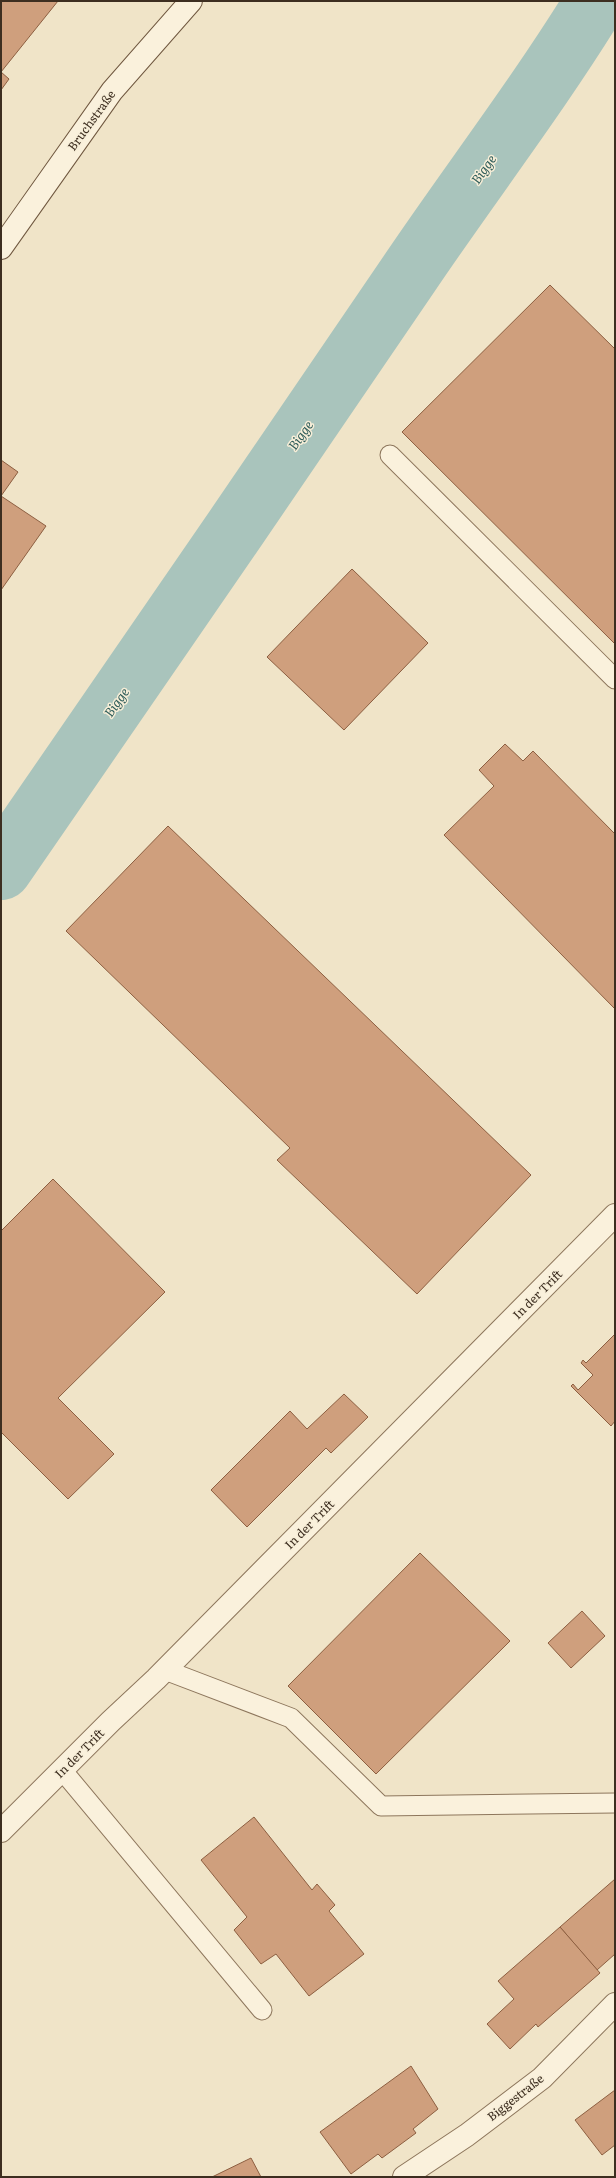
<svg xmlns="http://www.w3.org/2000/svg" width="616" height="2178" font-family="Literata,serif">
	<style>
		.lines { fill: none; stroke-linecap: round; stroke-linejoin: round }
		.river { stroke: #a9c4bc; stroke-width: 62 }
		.building { fill: #cf9f7d; stroke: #8d5f41 }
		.lane-casing { stroke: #8d765c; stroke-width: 21 }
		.street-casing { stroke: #8d765c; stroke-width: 24 }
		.secondary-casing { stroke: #6f573f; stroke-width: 24 }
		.lane { stroke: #faf1dc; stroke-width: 19 }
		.street { stroke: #faf1dc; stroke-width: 22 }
		.secondary { stroke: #faf1dc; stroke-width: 22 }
		.labels { text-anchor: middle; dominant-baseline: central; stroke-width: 3; stroke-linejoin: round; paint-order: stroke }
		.street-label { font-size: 12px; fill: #3d2e20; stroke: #f7eed8 }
		.water-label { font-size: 13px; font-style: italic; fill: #2f5d5a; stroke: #f7eed8 }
	</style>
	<rect width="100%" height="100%" fill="#f0e4c8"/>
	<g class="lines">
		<path class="river" d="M1,869C139,670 275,471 411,271C472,181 539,94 596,1"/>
	</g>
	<g class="building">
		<path d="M1,1H58L1,72Z"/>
		<path d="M1,72L9,79L1,90Z"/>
		<path d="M550,285L615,349V644L402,432Z"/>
		<path d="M1,460L18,472L1,496L46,526L1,590Z"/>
		<path d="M352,569L428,643L344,730L267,657Z"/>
		<path d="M505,744L523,761L533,751L615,834V1009L444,835L494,786L479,770Z"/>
		<path d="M168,826L531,1175L417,1294L277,1160L290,1148L66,931Z"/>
		<path d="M53,1179L165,1292L58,1398L114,1454L68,1499L1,1432V1231Z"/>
		<path d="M615,1334V1421L611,1426L571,1386L573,1384L578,1390L593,1375L581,1363L583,1360L586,1363Z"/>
		<path d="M344,1394L368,1417L331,1453L326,1448L247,1527L211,1490L290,1411L307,1429Z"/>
		<path d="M420,1553L510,1641L376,1774L288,1686Z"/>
		<path d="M582,1611L605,1636L571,1668L548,1643Z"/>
		<path d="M254,1817L312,1890L317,1884L335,1905L329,1911L364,1954L309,1996L276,1954L261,1964L234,1930L247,1917L201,1860Z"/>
		<path d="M615,1879V1954L597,1970L560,1927Z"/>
		<path d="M560,1927L600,1973L538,2027L536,2024L510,2049L487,2024L514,1999L498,1981Z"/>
		<path d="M411,2066L438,2109L413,2129L416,2133L382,2158L378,2154L351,2174L320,2132Z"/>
		<path d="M615,2090V2145L602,2155L575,2120Z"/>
		<path d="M251,2158L261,2177H212Z"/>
	</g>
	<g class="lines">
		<g class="lane-casing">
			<g id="lane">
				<path d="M390,455L615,679"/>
				<path d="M165,1670L291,1718L381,1806L615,1803"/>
				<path d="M62,1770L262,2010"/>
			</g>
		</g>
		<g class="street-casing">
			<g id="street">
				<path d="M1,1831L111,1721L156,1679L615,1215"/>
				<path d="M404,2177L467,2135L542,2078L615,2004"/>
			</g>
		</g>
		<g class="secondary-casing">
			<path id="secondary" d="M1,248L112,91L191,1"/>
		</g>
		<use href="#lane" class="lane"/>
		<use href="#street" class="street"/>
		<use href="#secondary" class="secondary"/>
	</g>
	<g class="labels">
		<g class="street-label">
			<text transform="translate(91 120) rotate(-54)">Bruchstraße</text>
			<text transform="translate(537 1294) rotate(-45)">In der Trift</text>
			<text transform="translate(309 1524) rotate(-45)">In der Trift</text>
			<text transform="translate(79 1753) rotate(-45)">In der Trift</text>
			<text transform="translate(515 2097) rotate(-38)">Biggestraße</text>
		</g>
		<g class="water-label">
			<text transform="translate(483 169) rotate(-55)">Bigge</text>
			<text transform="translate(300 435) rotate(-55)">Bigge</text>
			<text transform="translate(116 702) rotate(-55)">Bigge</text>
		</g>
	</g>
	<rect width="616" height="2178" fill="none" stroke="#3d2e20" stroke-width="4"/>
</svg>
